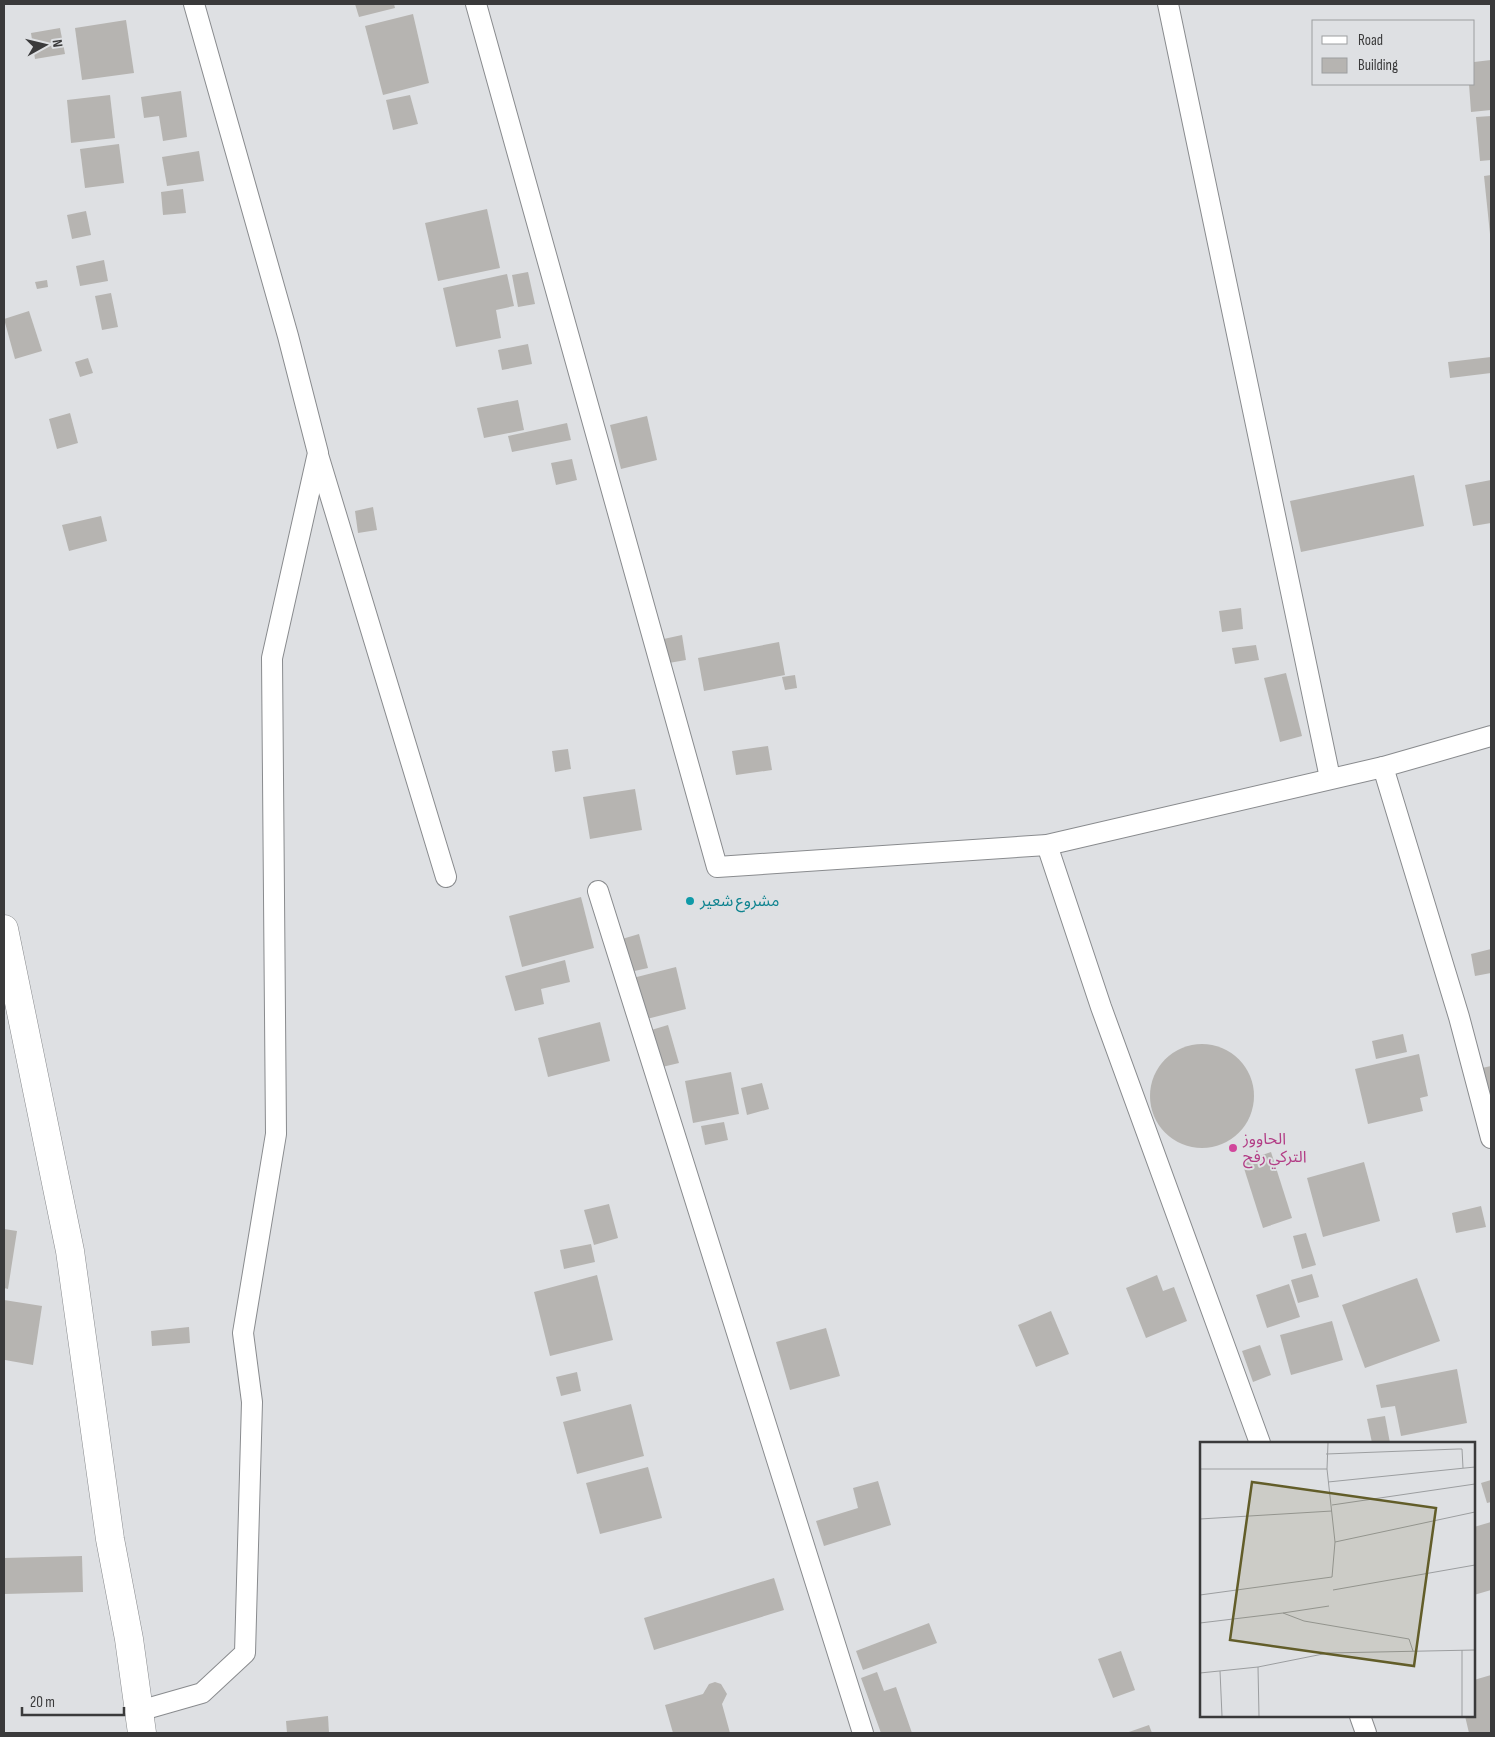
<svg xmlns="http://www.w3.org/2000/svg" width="1495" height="1737" font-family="'Sofia Sans Condensed','Noto Sans Arabic',sans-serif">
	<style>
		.building { fill: #b6b4b1 }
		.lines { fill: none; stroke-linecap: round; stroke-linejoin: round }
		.lane-casing { stroke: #898b8e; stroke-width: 22 }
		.street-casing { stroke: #898b8e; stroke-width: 29 }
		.lane { stroke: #fff; stroke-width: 20 }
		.street { stroke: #fff; stroke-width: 28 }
		.culture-dot { fill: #0f9aa8; stroke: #dee0e3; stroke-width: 2 }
		.hotel-dot { fill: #d1479c; stroke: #dee0e3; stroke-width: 2 }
		.labels { text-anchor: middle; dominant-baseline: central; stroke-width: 4; stroke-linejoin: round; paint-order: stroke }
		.culture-label { font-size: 16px; fill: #0d838f; stroke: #dee0e3; text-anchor: start }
		.hotel-label { font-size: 16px; fill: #b23c85; stroke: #dee0e3; text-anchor: start }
		.inset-road { fill: none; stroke: #9c9ea0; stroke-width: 1 }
		.view { fill: #625d29; fill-opacity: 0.15; stroke: #625d29; stroke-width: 2.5 }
		.inset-edge { fill: none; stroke: #3a3a3b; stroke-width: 2.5 }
	</style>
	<rect width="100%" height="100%" fill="#dee0e3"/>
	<g class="building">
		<path d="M355,4H394L395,8L359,17Z"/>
		<path d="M413,14L429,83L383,95L365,26Z"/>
		<path d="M126,20L134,73L82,80L75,28Z"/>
		<path d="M60,28L65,54L35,59L31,33Z"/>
		<path d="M1491,60V110L1471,112L1469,84H1474V62Z"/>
		<path d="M181,91L187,137L163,141L159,116L144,118L141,97Z"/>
		<path d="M110,95L115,138L71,143L67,100Z"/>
		<path d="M410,95L418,124L393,130L386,100Z"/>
		<path d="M1491,116V160L1480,161L1476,117Z"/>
		<path d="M119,144L124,183L85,188L80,149Z"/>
		<path d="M199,151L204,181L167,186L162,157Z"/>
		<path d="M1491,175V234H1490L1484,176Z"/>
		<path d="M183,189L186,213L163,215L161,192Z"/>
		<path d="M487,209L500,268L438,281L425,223Z"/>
		<path d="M86,211L91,235L72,239L67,215Z"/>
		<path d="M104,260L108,281L80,286L76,266Z"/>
		<path d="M528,272L535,304L518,307L512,275Z"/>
		<path d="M507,274L514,306L496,310L501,338L456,347L443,288Z"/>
		<path d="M47,280L48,287L37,289L35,282Z"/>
		<path d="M111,293L118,327L102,330L95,296Z"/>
		<path d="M29,311L42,351L15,359L4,319Z"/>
		<path d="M528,344L532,364L502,370L498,350Z"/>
		<path d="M1491,357V373L1450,378L1448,362Z"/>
		<path d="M88,358L93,373L80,377L75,362Z"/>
		<path d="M518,400L524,430L484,438L477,408Z"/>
		<path d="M70,413L78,443L57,449L49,419Z"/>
		<path d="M647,416L657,460L621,469L610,425Z"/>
		<path d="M567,423L571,440L512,452L508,436Z"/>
		<path d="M572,459L577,480L556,485L551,463Z"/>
		<path d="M1414,475L1424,526L1301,552L1290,501Z"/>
		<path d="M1491,480V523L1473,526L1465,485Z"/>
		<path d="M373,507L377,530L358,533L355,511Z"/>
		<path d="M101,516L107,541L69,551L62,525Z"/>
		<path d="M1241,608L1243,629L1222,632L1219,611Z"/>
		<path d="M682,635L686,660L663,664L659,640Z"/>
		<path d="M779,642L785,675L704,691L698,658Z"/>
		<path d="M1256,645L1259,660L1235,664L1232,648Z"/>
		<path d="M1286,673L1302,736L1280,742L1264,678Z"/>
		<path d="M795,675L797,688L785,690L782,677Z"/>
		<path d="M768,746L772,770L736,775L732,751Z"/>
		<path d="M568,749L571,769L555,772L552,751Z"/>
		<path d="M635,789L642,830L590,839L583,797Z"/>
		<path d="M581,897L594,948L522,967L509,916Z"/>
		<path d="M639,934L648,968L630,972L622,939Z"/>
		<path d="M1491,949V973L1475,976L1471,954Z"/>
		<path d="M565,960L570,982L541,989L544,1004L515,1011L505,976Z"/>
		<path d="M676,967L686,1009L639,1021L629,979Z"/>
		<path d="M600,1022L610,1061L548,1077L538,1038Z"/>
		<path d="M668,1025L679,1063L658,1068L648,1031Z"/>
		<path d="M1403,1034L1407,1052L1376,1059L1372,1041Z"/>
		<circle cx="1202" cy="1096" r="52"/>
		<path d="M1419,1054L1428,1096L1420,1098L1423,1111L1368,1124L1355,1069Z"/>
		<path d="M1491,1066V1113L1482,1068Z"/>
		<path d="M731,1072L739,1114L693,1123L685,1081Z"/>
		<path d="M762,1083L769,1109L747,1115L741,1088Z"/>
		<path d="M724,1122L728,1140L705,1145L701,1126Z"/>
		<path d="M1271,1152L1292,1218L1263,1228L1242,1162Z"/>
		<path d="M1364,1162L1380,1221L1323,1237L1307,1178Z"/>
		<path d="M609,1204L618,1238L594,1245L584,1210Z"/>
		<path d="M1481,1206L1486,1227L1456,1233L1452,1213Z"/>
		<path d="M4,1229L17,1231L8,1289L4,1288Z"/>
		<path d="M1306,1233L1316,1265L1302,1269L1293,1236Z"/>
		<path d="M591,1244L595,1262L564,1269L560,1250Z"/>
		<path d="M1312,1274L1319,1297L1298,1303L1291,1280Z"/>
		<path d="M597,1275L613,1340L550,1356L534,1292Z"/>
		<path d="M1157,1275L1163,1291L1174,1287L1187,1321L1146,1338L1126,1288Z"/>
		<path d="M1417,1278L1440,1341L1365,1368L1342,1305Z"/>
		<path d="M1289,1284L1300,1317L1267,1328L1256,1295Z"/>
		<path d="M4,1300L42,1306L33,1365L5,1360Z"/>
		<path d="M1051,1311L1069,1354L1036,1367L1018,1325Z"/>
		<path d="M1332,1321L1343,1360L1291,1375L1280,1335Z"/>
		<path d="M189,1327L190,1343L152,1346L151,1331Z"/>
		<path d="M826,1328L840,1376L790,1390L776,1342Z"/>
		<path d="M1260,1345L1271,1375L1253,1382L1242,1351Z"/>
		<path d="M1457,1369L1467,1423L1401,1436L1395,1406L1381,1408L1376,1385Z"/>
		<path d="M577,1372L581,1391L561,1396L556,1377Z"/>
		<path d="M631,1404L644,1456L577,1474L563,1422Z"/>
		<path d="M1385,1416L1390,1443H1372L1367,1419Z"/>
		<path d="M648,1467L662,1518L600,1534L586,1483Z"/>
		<path d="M1491,1480V1502L1487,1503L1481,1483Z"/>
		<path d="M878,1481L891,1525L824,1546L816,1521L858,1508L853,1488Z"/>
		<path d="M1491,1522V1590L1474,1595V1527Z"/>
		<path d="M82,1556L83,1592L4,1594V1558Z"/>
		<path d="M774,1578L784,1610L654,1650L644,1618Z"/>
		<path d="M929,1623L937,1643L863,1670L856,1651Z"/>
		<path d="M1121,1651L1135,1690L1113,1698L1098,1659Z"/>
		<path d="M877,1672L884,1691L896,1687L912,1733H881L861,1678Z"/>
		<path d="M1491,1675V1733H1469L1465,1716H1474V1680Z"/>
		<path d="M715,1682L721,1684L727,1694L722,1704L730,1733H673L665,1705L703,1694L709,1684Z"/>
		<path d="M328,1716L329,1733H287L286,1721Z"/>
		<path d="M1149,1725L1152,1733H1126Z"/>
	</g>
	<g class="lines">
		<g class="lane-casing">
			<g id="lane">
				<path d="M476,4L717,867L1047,845L1383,767L1491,736"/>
				<path d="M1168,4L1330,778"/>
				<path d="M318,455L446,877"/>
				<path d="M1383,767L1459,1017L1491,1138"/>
				<path d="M1047,845L1101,1007L1260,1443"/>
				<path d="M598,891L863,1733"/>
				<path d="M139,1711L202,1693L245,1653L252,1402L243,1333L276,1134L272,658L318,453L288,336L194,4"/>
				<path d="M1360,1716L1366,1733"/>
			</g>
		</g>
		<g class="street-casing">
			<path id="street" d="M4,929L70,1251L110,1539L129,1639L142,1733"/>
		</g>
		<use href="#lane" class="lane"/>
		<use href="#street" class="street"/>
	</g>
	<circle class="culture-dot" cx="690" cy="901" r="5"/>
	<circle class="hotel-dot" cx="1233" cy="1148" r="5"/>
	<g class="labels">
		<g class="culture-label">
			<text x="700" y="901">مشروع شعير</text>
		</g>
		<g class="hotel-label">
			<text x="1243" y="1139">الحاووز<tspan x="1243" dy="18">التركي رفح</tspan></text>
		</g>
	</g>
	<g transform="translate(1200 1442)">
		<rect width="275" height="275" fill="#dee0e3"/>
		<path class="inset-road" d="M126,12L258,7H262L263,26M0,27H127M128,40L275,25M132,63L275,42M0,77L132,69M135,100L275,70M133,148L275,123M0,153L132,135L135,100L127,27L128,1M83,171L129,164M0,181L83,171L104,179L209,197L213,209M262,208V274M58,225L59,274M20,229L22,274M0,231L58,225L128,211L275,208"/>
		<path class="view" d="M52,40L236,66L214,224L30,198Z"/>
		<rect width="275" height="275" class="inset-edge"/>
	</g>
	<rect width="1495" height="1737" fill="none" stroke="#3a3a3b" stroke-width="10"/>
	<rect x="1312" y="20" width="162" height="65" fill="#dee0e3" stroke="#9c9ea0"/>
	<rect x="1322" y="36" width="25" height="8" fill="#ffffff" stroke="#9c9ea0"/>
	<text x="1358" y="45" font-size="15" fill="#3a3a3b">Road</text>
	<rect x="1322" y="58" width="25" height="15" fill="#b6b4b1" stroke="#9c9ea0"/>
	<text x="1358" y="70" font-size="15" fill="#3a3a3b">Building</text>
	<g transform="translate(45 45) rotate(82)" stroke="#dee0e3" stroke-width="4" paint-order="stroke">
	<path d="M0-4L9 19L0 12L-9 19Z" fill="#3a3a3b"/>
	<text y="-8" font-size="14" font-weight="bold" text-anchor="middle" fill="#3a3a3b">N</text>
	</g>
	<path d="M22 1707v8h102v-8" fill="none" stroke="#3a3a3b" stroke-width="2.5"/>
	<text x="30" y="1707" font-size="15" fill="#3a3a3b" stroke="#dee0e3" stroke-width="4" paint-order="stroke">20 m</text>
</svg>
